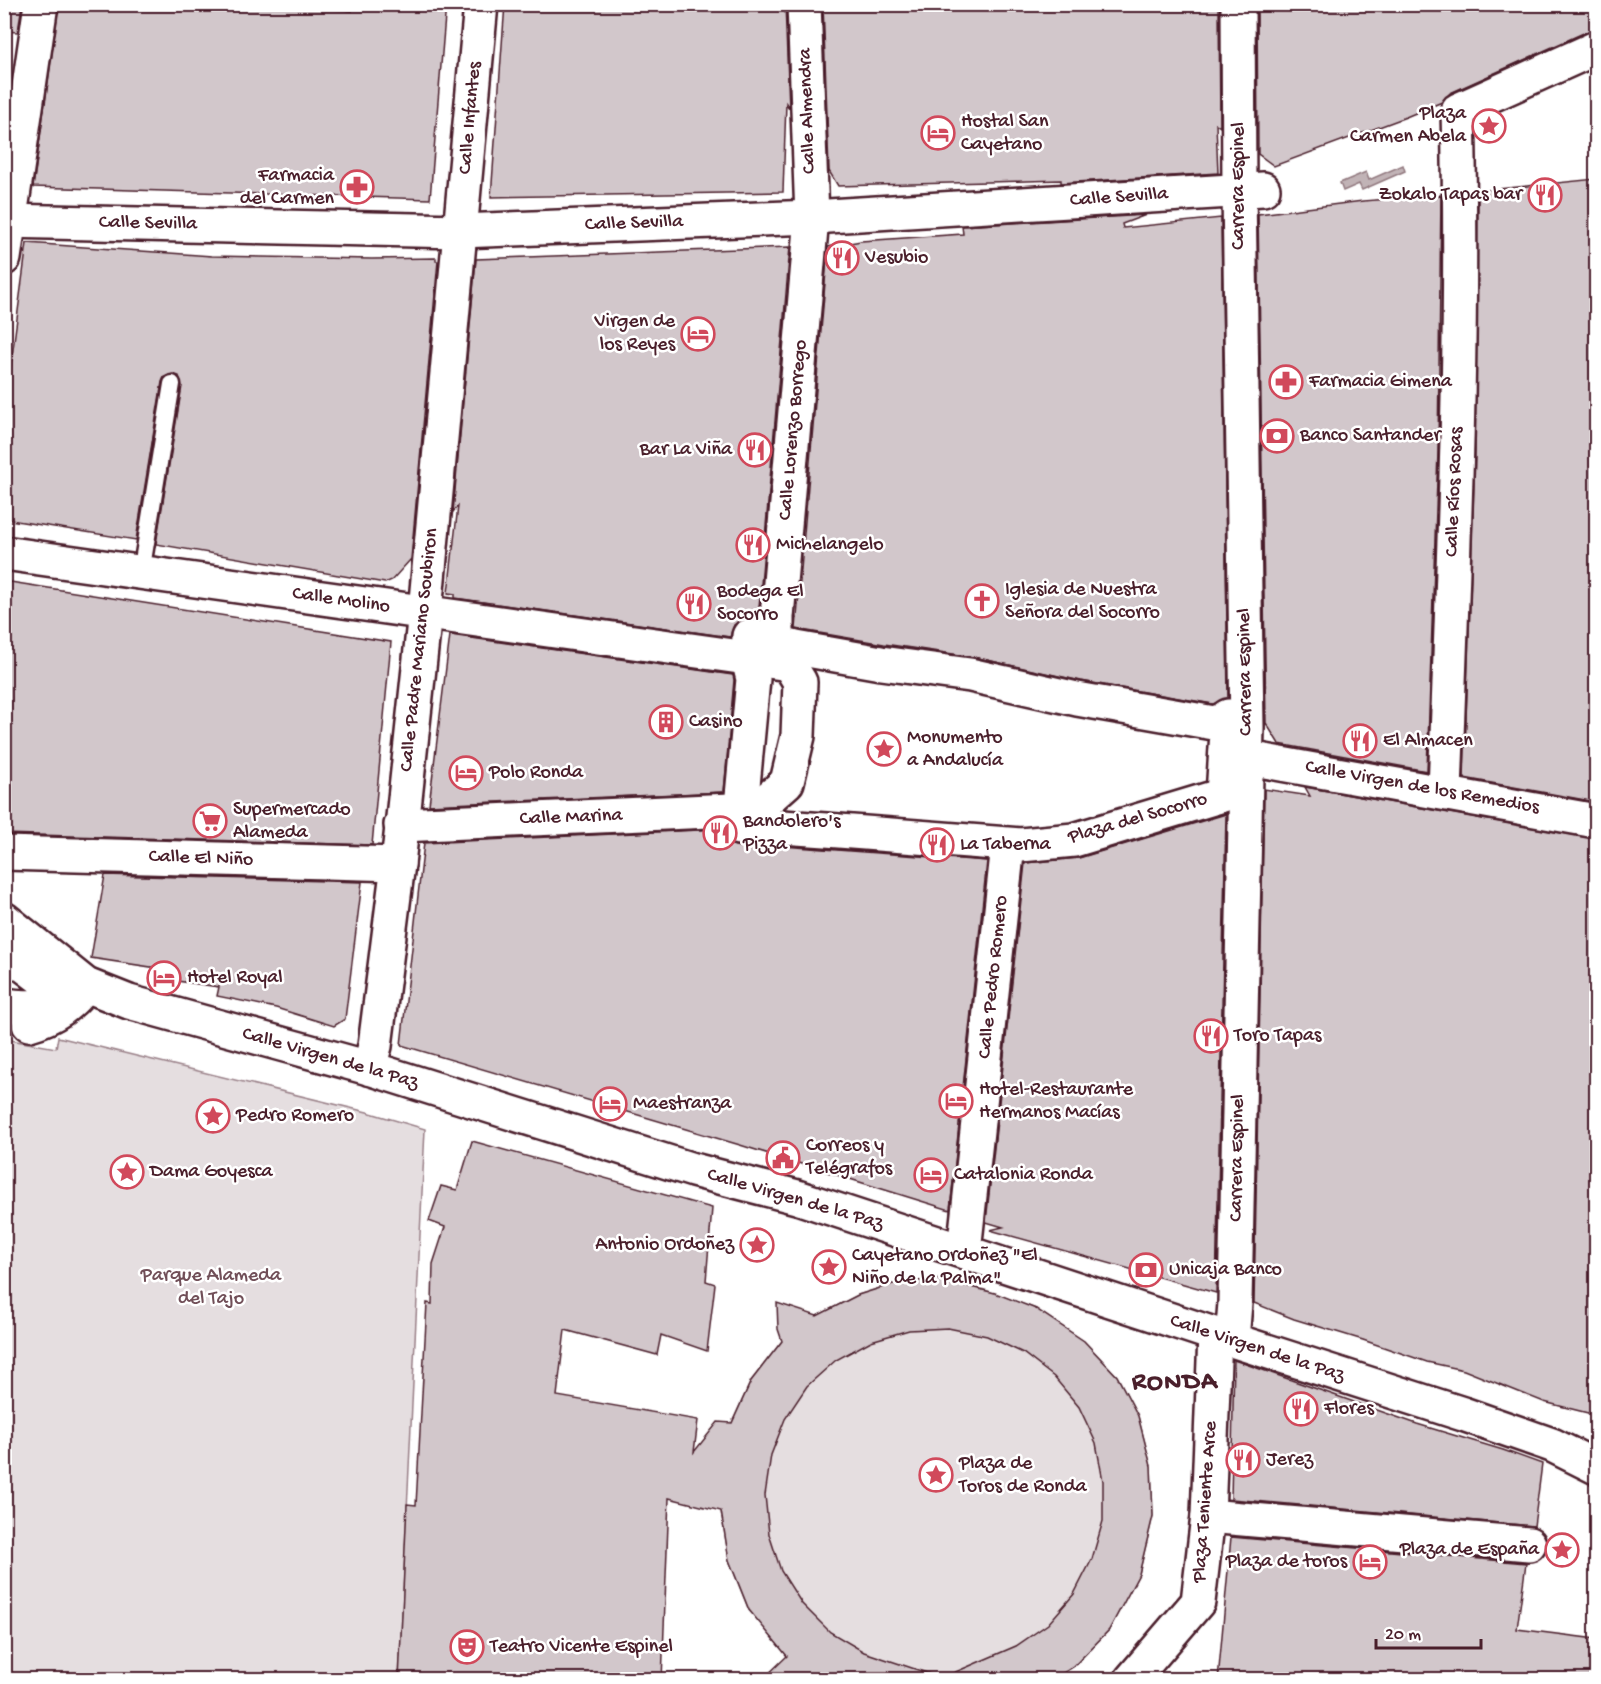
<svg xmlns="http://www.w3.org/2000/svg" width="1601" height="1684" font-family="'Gochi Hand',sans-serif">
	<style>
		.green { fill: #e5dee0; stroke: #987e86; stroke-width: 1.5 }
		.water { fill: #c1b3b6; stroke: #91787e; stroke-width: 1.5 }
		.building { fill: #d2c7cb; stroke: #4a1f2b; stroke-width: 1.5 }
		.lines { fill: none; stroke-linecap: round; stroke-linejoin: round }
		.lane-casing { stroke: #4a1f2b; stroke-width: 21 }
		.street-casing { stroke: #4a1f2b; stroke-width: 38 }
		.secondary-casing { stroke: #4a1f2b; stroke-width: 38 }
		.lane { stroke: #fff; stroke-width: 16 }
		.street { stroke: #fff; stroke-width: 33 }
		.secondary { stroke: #fff; stroke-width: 33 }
		.labels { text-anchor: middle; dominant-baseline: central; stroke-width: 5; stroke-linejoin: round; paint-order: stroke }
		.street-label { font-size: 20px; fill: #4a1f2b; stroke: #fff }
		.poi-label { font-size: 20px; fill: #4a1f2b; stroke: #fff; text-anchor: start }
		.park-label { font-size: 20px; fill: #714f58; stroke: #fff }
		.district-label { font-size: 26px; font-weight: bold; letter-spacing: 1.5px; fill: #4a1f2b; stroke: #fff }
	</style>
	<rect width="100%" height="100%" fill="#fff"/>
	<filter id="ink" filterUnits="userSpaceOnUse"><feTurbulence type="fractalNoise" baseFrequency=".0167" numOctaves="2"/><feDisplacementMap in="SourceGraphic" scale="12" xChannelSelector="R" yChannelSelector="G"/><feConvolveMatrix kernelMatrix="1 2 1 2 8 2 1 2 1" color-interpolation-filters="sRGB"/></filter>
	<g filter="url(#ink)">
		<g class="green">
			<path d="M58,1037L367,1112L425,1129L399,1679H5L4,1039L56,1048Z"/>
			<path d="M938,1279L985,1290L1036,1309L1084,1341L1117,1376L1138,1416L1151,1466L1153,1516L1139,1574L1109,1630L1073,1667L1052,1679H819L749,1610L729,1560L721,1511L730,1427L751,1381L782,1341L817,1316L858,1295L896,1283Z"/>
		</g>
		<path class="water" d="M1403,165L1405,171L1362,190L1359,184L1343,191L1340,183L1366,172L1369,180Z"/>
		<g class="building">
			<path d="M4,4H22L18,32L4,31Z"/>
			<path d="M59,4H277L352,11L353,4H446L430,199L33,187Z"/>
			<path d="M505,4H785L789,108L786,103L783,192L491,197Z"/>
			<path d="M823,4H1219L1220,127L1216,124L1218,173L1061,183V180L838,186L829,171Z"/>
			<path d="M1257,4H1596V29L1588,31L1450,93L1442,102L1406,117L1274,166L1258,154Z"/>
			<path d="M1596,179V802L1464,778L1475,452L1478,191Z"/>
			<path d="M1441,195L1438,451L1427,771L1279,744L1266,723L1258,214L1363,201Z"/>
			<path d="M1146,215L1122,224L1123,228L1221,218L1228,698L1213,704L1081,681L974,657L884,644L796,629L828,247L861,241L963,234L962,226Z"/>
			<path d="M27,243L212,256L372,259L436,258V261H438L411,559L392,580L385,583L156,544L182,386L179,376L173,374L164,377L162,382L136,540L4,519V417Z"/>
			<path d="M790,247L758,619H742L734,625L730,637L455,598V594L448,593L458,506L453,512L476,259Z"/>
			<path d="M4,581L391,642L372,845L4,834Z"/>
			<path d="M450,635L733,675L734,680L724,792L429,805Z"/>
			<path d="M1305,787L1596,839V1415L1544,1402L1464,1370L1427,1362L1363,1340L1294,1319L1254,1303L1264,789L1310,796Z"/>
			<path d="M1226,814L1216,1293L990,1230L1003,1227L986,1222L1025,863L1079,858Z"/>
			<path d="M721,829L723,837L729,844L739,847L782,846L987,861L950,1210L740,1145L401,1045L424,843Z"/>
			<path d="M105,875L362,882L345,1019L334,1026L276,1008L217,996L219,987L156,978L157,968L91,958Z"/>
			<path d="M472,1141L712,1208L706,1281L715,1284L707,1351L661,1335L657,1355L565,1330L557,1396L698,1420L694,1452L718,1422L732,1423L751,1381L782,1341L778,1329L777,1303L817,1316L858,1295L896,1283L938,1279L995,1293L1036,1309L1084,1341L1117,1376L1138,1416L1151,1466L1153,1516L1139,1574L1109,1630L1073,1667L1052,1680H937L1016,1646L1048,1624L1074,1594L1092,1559L1103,1521V1481L1096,1443L1079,1407L1054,1377L1023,1353L987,1336L948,1328L909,1330L871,1341L836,1360L807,1386L785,1419L771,1455L765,1495L769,1534L781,1571L802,1604L830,1632L864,1652L930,1674L929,1680H762L787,1656L749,1610L729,1560L721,1511L669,1498L662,1680H399L407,1504L416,1505L427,1303L432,1304L433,1264L445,1227L429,1221L441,1186L457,1190Z"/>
			<path d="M1234,1360L1417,1424L1503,1450L1542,1464L1534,1526L1231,1499Z"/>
			<path d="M1231,1537L1526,1563L1517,1629L1596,1639V1680H1218Z"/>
		</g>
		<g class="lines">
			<g class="lane-casing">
				<path id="lane" d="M141,573L172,384"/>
			</g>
			<g class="street-casing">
				<g id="street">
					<path d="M1238,4L1239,191L1247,727L1235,1303L1232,1340L1463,1414L1552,1445L1596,1467"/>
					<path d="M460,231L812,217L1263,189"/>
					<path d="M4,258L41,4"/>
					<path d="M4,553L789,664L800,682L798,736L787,782L761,805L753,809L401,825"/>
					<path d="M749,636L796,648L881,663L970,675L1077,699L1214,723L1223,720L1228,716L1223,795L1074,840L1021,845L826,830L782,827L739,828L753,679L748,659Z"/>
					<path d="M777,642V617L812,217L804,4"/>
					<path d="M1226,754L1596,821"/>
					<path d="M1445,792C1453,565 1464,337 1458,110L1596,48"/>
					<path d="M4,853L398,864"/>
					<path d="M4,950L45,981L51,989C41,1012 25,1007 4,1005"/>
					<path d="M29,1024C54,1017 70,1005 86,985"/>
					<path d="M964,1251L1008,845"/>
					<path d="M1208,1516L1529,1544"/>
					<path d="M1131,1680L1198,1602L1208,1516L1215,1335"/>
				</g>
			</g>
			<g class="secondary-casing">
				<g id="secondary">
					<path d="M4,221L460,231"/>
					<path d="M4,919L86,985L129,1002L369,1068L693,1170L797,1197L1232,1340"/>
					<path d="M369,1068L375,1046L398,864L425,612L481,4"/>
				</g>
			</g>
			<use href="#lane" class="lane"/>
			<use href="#street" class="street"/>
			<use href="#secondary" class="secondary"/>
		</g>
	</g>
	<defs>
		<g id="sight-ring" transform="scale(1.725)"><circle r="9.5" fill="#fff" stroke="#d1495b" stroke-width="1.5"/><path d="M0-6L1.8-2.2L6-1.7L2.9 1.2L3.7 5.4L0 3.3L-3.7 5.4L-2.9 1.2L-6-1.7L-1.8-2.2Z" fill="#d1495b"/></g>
		<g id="hotel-ring" transform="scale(1.725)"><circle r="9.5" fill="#fff" stroke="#d1495b" stroke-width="1.5"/><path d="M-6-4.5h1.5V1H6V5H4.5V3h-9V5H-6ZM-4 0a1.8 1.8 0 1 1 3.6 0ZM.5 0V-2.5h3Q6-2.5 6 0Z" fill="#d1495b"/></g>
		<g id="pharmacy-ring" transform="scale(1.725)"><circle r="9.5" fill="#fff" stroke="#d1495b" stroke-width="1.5"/><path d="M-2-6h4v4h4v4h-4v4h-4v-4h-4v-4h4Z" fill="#d1495b"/></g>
		<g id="restaurant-ring" transform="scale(1.725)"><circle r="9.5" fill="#fff" stroke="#d1495b" stroke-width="1.5"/><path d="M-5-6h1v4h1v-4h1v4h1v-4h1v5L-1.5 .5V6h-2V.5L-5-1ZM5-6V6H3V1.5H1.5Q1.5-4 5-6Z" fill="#d1495b"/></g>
		<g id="bank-ring" transform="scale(1.725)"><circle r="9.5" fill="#fff" stroke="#d1495b" stroke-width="1.5"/><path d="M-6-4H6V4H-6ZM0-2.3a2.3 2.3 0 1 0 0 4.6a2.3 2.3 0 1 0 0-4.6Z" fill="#d1495b"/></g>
		<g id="church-ring" transform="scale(1.725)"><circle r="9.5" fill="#fff" stroke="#d1495b" stroke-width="1.5"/><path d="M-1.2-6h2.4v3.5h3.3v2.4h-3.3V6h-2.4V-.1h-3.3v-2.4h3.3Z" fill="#d1495b"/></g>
		<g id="building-ring" transform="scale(1.725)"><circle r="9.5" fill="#fff" stroke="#d1495b" stroke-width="1.5"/><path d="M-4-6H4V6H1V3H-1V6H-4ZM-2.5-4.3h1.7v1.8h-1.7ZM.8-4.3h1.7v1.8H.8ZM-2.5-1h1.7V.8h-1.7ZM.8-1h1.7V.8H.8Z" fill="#d1495b"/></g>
		<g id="supermarket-ring" transform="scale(1.725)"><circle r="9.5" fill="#fff" stroke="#d1495b" stroke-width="1.5"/><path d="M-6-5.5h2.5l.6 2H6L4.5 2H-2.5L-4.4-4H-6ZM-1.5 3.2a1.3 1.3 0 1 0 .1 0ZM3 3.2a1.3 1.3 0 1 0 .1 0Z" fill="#d1495b"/></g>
		<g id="civic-ring" transform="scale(1.725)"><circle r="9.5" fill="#fff" stroke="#d1495b" stroke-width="1.5"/><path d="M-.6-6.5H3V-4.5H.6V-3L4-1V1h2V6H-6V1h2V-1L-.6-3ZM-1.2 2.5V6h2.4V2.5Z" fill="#d1495b"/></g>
		<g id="theatre-ring" transform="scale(1.725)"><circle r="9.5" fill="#fff" stroke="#d1495b" stroke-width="1.5"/><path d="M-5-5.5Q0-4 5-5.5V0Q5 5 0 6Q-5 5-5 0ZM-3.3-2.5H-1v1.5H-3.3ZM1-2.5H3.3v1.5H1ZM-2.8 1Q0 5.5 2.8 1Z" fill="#d1495b"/></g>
	</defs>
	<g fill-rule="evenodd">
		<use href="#sight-ring" x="1489" y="126"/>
		<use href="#hotel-ring" x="938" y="133"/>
		<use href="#pharmacy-ring" x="357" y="187"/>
		<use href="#restaurant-ring" x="1545" y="195"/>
		<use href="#restaurant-ring" x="842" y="258"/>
		<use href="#hotel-ring" x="698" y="334"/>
		<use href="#pharmacy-ring" x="1286" y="382"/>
		<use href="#bank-ring" x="1277" y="436"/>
		<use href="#restaurant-ring" x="755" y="450"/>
		<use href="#restaurant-ring" x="753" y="545"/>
		<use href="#church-ring" x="982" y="601"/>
		<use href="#restaurant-ring" x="694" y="604"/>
		<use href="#building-ring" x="666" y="722"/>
		<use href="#restaurant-ring" x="1360" y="741"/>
		<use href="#sight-ring" x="884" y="749"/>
		<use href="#hotel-ring" x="466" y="773"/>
		<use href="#supermarket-ring" x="210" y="821"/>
		<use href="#restaurant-ring" x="720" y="833"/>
		<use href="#restaurant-ring" x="937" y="845"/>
		<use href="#hotel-ring" x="164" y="978"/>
		<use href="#restaurant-ring" x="1211" y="1036"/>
		<use href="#hotel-ring" x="956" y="1101"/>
		<use href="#hotel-ring" x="610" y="1104"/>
		<use href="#sight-ring" x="213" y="1116"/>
		<use href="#civic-ring" x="783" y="1158"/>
		<use href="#sight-ring" x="127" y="1172"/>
		<use href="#hotel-ring" x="931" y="1175"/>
		<use href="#sight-ring" x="757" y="1245"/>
		<use href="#sight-ring" x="829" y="1267"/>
		<use href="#bank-ring" x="1146" y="1270"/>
		<use href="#restaurant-ring" x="1301" y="1409"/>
		<use href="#restaurant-ring" x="1243" y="1460"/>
		<use href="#sight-ring" x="936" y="1475"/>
		<use href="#sight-ring" x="1562" y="1550"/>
		<use href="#hotel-ring" x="1370" y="1562"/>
		<use href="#theatre-ring" x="467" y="1647"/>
	</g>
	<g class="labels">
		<g class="street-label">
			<text transform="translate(808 111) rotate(-92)">Calle Almendra</text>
			<text transform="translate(471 118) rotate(-85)">Calle Infantes</text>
			<text transform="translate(1239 186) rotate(-90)">Carrera Espinel</text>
			<text transform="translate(1119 198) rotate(-4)">Calle Sevilla</text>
			<text transform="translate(148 224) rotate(1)">Calle Sevilla</text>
			<text transform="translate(634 224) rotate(-2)">Calle Sevilla</text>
			<text transform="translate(794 430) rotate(-85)">Calle Lorenzo Borrego</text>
			<text transform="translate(1455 492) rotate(-88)">Calle Ríos Rosas</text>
			<text transform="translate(341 601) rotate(8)">Calle Molino</text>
			<text transform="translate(420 650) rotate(-84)">Calle Padre Mariano Soubiron</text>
			<text transform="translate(1246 672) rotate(-91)">Carrera Espinel</text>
			<text transform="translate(1422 788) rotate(10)">Calle Virgen de los Remedios</text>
			<text transform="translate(571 818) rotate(-2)">Calle Marina</text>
			<text transform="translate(1138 819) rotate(-16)">Plaza del Socorro</text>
			<text transform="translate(201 859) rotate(2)">Calle El Niño</text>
			<text transform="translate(994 977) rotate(-84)">Calle Pedro Romero</text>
			<text transform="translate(330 1059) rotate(16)">Calle Virgen de la Paz</text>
			<text transform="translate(1238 1158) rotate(-89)">Carrera Espinel</text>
			<text transform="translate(795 1200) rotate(16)">Calle Virgen de la Paz</text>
			<text transform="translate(1257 1349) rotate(18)">Calle Virgen de la Paz</text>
			<text transform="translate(1206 1502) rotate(-86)">Plaza Teniente Arce</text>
		</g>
		<g class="poi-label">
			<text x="1466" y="114" text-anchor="end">Plaza<tspan x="1466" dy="23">Carmen Abela</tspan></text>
			<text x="961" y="122">Hostal San<tspan x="961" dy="23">Cayetano</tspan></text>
			<text x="334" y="176" text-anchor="end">Farmacia<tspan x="334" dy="23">del Carmen</tspan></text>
			<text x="1522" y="195" text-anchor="end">Zokalo Tapas bar</text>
			<text x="865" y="258">Vesubio</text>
			<text x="675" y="322" text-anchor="end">Virgen de<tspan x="675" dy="23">los Reyes</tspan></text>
			<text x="1309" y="382">Farmacia Gimena</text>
			<text x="1300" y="436">Banco Santander</text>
			<text x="732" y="450" text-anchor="end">Bar La Viña</text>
			<text x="776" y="545">Michelangelo</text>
			<text x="1005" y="590">Iglesia de Nuestra<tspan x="1005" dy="23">Señora del Socorro</tspan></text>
			<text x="717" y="592">Bodega El<tspan x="717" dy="23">Socorro</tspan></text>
			<text x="689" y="722">Casino</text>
			<text x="907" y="738">Monumento<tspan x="907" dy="23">a Andalucía</tspan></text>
			<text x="1383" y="741">El Almacen</text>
			<text x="489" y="773">Polo Ronda</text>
			<text x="233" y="810">Supermercado<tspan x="233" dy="23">Alameda</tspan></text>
			<text x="743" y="822">Bandolero's<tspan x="743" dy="23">Pizza</tspan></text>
			<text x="960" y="845">La Taberna</text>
			<text x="187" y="978">Hotel Royal</text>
			<text x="1234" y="1036">Toro Tapas</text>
			<text x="979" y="1090">Hotel-Restaurante<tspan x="979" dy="23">Hermanos Macías</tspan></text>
			<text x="633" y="1104">Maestranza</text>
			<text x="236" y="1116">Pedro Romero</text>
			<text x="806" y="1146">Correos y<tspan x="806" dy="23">Telégrafos</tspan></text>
			<text x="150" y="1172">Dama Goyesca</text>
			<text x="954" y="1175">Catalonia Ronda</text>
			<text x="734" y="1245" text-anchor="end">Antonio Ordoñez</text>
			<text x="852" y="1256">Cayetano Ordoñez "El<tspan x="852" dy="23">Niño de la Palma"</tspan></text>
			<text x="1169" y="1270">Unicaja Banco</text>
			<text x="1324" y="1409">Flores</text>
			<text x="1266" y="1460">Jerez</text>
			<text x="959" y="1464">Plaza de<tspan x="959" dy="23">Toros de Ronda</tspan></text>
			<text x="1539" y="1550" text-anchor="end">Plaza de España</text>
			<text x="1347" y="1562" text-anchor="end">Plaza de toros</text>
			<text x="490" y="1647">Teatro Vicente Espinel</text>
		</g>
		<g class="park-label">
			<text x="211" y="1276">Parque Alameda<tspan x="211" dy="23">del Tajo</tspan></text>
		</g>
		<g class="district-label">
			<text x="1175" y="1383">RONDA</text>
		</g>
	</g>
	<rect width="1601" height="1684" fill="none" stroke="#fff" stroke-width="24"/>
	<rect x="12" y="12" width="1577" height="1660" fill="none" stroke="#4a1f2b" stroke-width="2" filter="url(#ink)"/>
	<path d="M1376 1639v9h105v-9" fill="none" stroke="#4a1f2b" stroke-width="3"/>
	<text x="1385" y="1639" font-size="18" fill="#4a1f2b" stroke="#ffffff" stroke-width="4.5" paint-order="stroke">20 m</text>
</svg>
